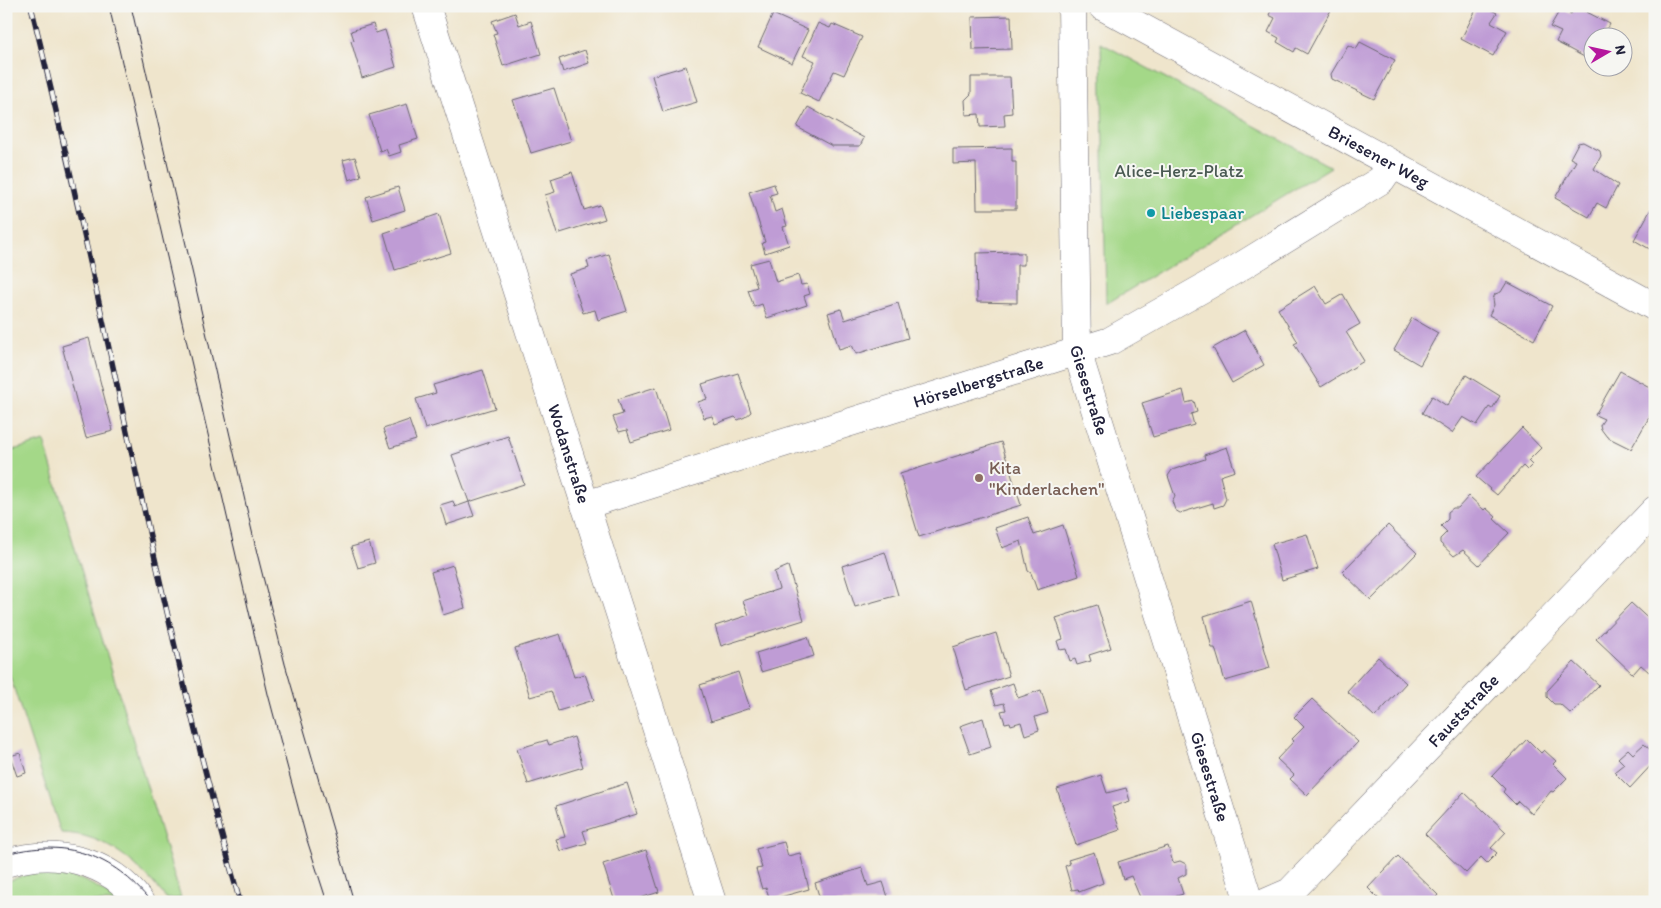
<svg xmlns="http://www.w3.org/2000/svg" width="1661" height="908" font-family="Itim,sans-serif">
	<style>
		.green { fill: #a4d888; stroke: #637d62 }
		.building { fill: #bf9cd5 }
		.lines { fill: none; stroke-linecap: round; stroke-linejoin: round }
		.minor-casing { stroke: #6a666e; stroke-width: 29 }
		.minor { stroke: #fff; stroke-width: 28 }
		.tram { stroke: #22223b; stroke-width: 1 }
		.rail-casing { stroke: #22223b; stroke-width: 5.5 }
		.rail { stroke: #f6f6f2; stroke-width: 4; stroke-dasharray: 11; stroke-linecap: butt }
		.culture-dot { fill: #0f9aa8; stroke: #f6f6f2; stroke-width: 2 }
		.education-dot { fill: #8d6e63; stroke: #f6f6f2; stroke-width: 2 }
		.labels { text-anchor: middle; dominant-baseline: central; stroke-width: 4; stroke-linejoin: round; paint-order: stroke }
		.street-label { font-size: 18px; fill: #22223b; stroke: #f6f6f2 }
		.park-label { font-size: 18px; fill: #495952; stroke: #f6f6f2 }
		.culture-label { font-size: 18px; fill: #0d838f; stroke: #f6f6f2; text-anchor: start }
		.education-label { font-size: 18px; fill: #785e54; stroke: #f6f6f2; text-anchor: start }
	</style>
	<rect width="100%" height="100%" fill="#f6f6f2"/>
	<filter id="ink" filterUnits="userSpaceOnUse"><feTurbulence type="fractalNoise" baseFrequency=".02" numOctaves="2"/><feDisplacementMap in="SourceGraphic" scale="10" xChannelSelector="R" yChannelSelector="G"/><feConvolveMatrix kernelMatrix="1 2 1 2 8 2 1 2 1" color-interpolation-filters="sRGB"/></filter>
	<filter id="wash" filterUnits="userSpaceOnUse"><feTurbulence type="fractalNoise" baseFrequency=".0096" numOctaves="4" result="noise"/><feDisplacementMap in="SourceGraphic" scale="20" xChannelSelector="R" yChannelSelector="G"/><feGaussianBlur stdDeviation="1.12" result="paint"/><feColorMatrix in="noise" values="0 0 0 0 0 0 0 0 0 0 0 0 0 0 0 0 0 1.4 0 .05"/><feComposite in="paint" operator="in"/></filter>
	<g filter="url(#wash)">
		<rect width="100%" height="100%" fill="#efe5cc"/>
		<g class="green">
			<path d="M1101,43L1331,167L1106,304Z"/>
			<path d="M44,441L78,559L181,898L167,899C139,865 108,834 61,833L6,664V452Z"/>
			<path d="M32,872C66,872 91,879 117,902H6V882Z"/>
		</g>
		<g id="blocks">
			<g class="building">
				<path d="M1273,6H1325L1331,10L1307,54L1296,48L1294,52L1277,42L1279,38L1268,32L1275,18L1269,15Z"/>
				<path d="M1478,6H1484L1497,13L1491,22L1507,31L1493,56L1461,39Z"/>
				<path d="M1575,6L1610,24L1603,38H1594V55L1590,60L1556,42L1561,32L1550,27L1561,8L1571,14Z"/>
				<path d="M515,13L519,25L531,21L541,54L503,66L493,34L497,33L492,21Z"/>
				<path d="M773,14L808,30L792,63L758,47Z"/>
				<path d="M1011,16L1012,49L973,50L972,17Z"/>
				<path d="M818,23L830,28L832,24L862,37L844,75L834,71L819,102L800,93L815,61L803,56Z"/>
				<path d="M373,24L376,33L385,30L396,67L362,78L351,41L354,40L351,31Z"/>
				<path d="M1360,42L1395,60L1374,99L1332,79L1331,74L1348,45L1356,49Z"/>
				<path d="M585,50L589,63L563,72L559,59Z"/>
				<path d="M686,66L697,102L663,112L652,76Z"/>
				<path d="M971,77H1010L1012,113L1004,114L1005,126L980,127L979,114L966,115L965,100L971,94Z"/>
				<path d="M554,88L571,141L531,153L513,100Z"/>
				<path d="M407,104L418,139L399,145L401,152L389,156L386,149L380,151L369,115Z"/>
				<path d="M808,107L864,138L860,146H832L797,127Z"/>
				<path d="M1583,142L1600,151L1601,156L1594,169L1618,185L1606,208L1597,203L1589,217L1555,198L1576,161L1570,158L1578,143Z"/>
				<path d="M1012,148V162H1016V209H977L976,163L953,164V149Z"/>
				<path d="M355,157L361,176L349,180L343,160Z"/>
				<path d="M572,172L584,210L600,205L605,219L557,234L545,195L555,192L551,179Z"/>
				<path d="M774,184L777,193L770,195L775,212L782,209L787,226L783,227L789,245L765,253L762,243L765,242L749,192Z"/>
				<path d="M398,187L405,210L373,220L366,197Z"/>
				<path d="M1651,209L1655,211V252L1634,240Z"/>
				<path d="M439,214L451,253L395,270L384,233Z"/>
				<path d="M1017,252V253H1024V265H1017V303L977,302L976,253Z"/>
				<path d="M609,254L627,311L598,320L595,310L583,313L570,274L589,268L587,261Z"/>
				<path d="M769,259L776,282L798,275L801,285L807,284L810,294L804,296L807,305L767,318L762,304L754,307L748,290L757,287L750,264Z"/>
				<path d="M1507,282L1552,306L1534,340L1489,315L1494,305L1493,299L1495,294L1501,292Z"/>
				<path d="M1315,286L1326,304L1343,294L1360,324L1346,332L1364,361L1321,387L1294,344L1298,342L1278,309Z"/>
				<path d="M898,303L908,338L856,354L852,345L839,349L828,313L841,309L845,320Z"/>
				<path d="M1412,318L1438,333L1420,365L1394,350Z"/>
				<path d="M1245,330L1264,365L1232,383L1213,348Z"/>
				<path d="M89,338L113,431L86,438L62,346Z"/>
				<path d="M483,370L495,408L425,429L416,399L436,393L433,385Z"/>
				<path d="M1620,371L1655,390V407L1631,449L1607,437L1601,429L1600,425L1604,419L1595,415Z"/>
				<path d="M738,373L751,412L745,417L738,420L735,417L715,424L712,416L704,418L698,402L707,399L702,384Z"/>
				<path d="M1466,375L1500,396L1492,409L1489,407L1477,425L1463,417L1452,433L1422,413L1432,396L1447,406Z"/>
				<path d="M656,387L669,430L631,442L627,430L619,432L613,417L623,414L618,399Z"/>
				<path d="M1183,390L1186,403L1194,401L1197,412L1191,414L1194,425L1153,437L1142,403Z"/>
				<path d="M409,420L416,440L390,448L383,429Z"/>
				<path d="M1522,428L1541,448L1528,461L1532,465L1527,470L1523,466L1497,495L1476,477Z"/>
				<path d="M508,436L524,484L469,502L452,455Z"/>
				<path d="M1001,442L1021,505L919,537L900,474Z"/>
				<path d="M1227,447L1235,471L1220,476L1226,499L1223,505L1214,508L1213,503L1180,513L1175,510L1172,501L1175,496L1168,476L1172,470L1205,459L1204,455Z"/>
				<path d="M1469,496L1484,510L1486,508L1496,517L1494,519L1509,533L1479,565L1463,550L1454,556L1440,543V539L1447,532L1441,526L1448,519V512L1453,508H1458Z"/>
				<path d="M453,501L455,507L469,502L474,516L446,525L440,505Z"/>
				<path d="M1028,517L1034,535L1063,525L1079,576L1037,590L1031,573L1028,571L1021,541L1002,548L995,528Z"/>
				<path d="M1388,525L1417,553L1371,600L1342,572Z"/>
				<path d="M1307,534L1318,569L1282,580L1272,544Z"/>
				<path d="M369,542L375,563L358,568L351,547Z"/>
				<path d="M885,552L898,595L855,607L842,566Z"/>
				<path d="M453,565L465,608L443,615L431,572Z"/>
				<path d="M788,566L804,620L721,646L715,626L749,615L743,601L779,589L774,572Z"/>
				<path d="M1251,601L1270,668L1225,681L1215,648H1212L1204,616Z"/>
				<path d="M1631,603L1655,625V666L1649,672L1641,665L1633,674L1596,639Z"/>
				<path d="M1097,605L1111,648L1089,655L1091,661L1077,665L1075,659L1070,661L1066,649L1060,650L1057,641L1063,639L1056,618Z"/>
				<path d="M996,633L1009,676L966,690L953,647Z"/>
				<path d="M560,634L574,677L585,674L594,700L558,711L551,691L530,697L515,648Z"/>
				<path d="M808,637L814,656L761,672L756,653Z"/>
				<path d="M1378,657L1406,683L1375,717L1347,691Z"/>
				<path d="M1574,662L1599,685L1571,714L1560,704H1554L1547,697V691Z"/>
				<path d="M738,672L750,708L711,721L700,685Z"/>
				<path d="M1013,683L1018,698L1041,690L1048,713L1035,717L1039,730L1025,735L1021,722L1011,725L1010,722L1005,723L1001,711L1006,710L1004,703L996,705L991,691Z"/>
				<path d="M1312,699L1358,742L1307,795L1290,779L1294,775L1277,759L1294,741L1292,739L1304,727L1294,717Z"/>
				<path d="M983,718L991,747L970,754L960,726Z"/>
				<path d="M574,737L583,767L528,784L517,749L547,740L549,745Z"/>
				<path d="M1527,739L1541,753L1544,750L1556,761L1553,764L1567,778L1553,792L1551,791L1532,814L1518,801L1515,804L1503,792L1505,789L1492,776Z"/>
				<path d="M1644,744L1655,754V761L1630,788L1614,772L1624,764L1618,758L1628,749L1633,754Z"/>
				<path d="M20,753L26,773L17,776L10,756Z"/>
				<path d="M1101,775L1107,793L1126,788L1130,801L1112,807L1120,830L1076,845L1057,789Z"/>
				<path d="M627,783L637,814L583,831L587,843L560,851L556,839L565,837L556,806Z"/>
				<path d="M1464,792L1506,832L1491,848L1497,853L1487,863L1481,857L1466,873L1425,834Z"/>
				<path d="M784,842L788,856L800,853L809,889L770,900L766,888L762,889L756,869L762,868L756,849Z"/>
				<path d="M1168,846L1173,863L1180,861L1186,864V874L1178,878L1183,894L1158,902H1142L1131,876L1123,879L1118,862Z"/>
				<path d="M646,850L659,892L628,902H615L603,864Z"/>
				<path d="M1094,852L1103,883L1079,892L1078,889L1072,890L1065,866L1070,864L1068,860Z"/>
				<path d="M1398,856L1438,895L1432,902H1382L1368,888Z"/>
				<path d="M862,868L868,886L883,882L889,900L883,902H821L815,883Z"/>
			</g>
		</g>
	</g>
	<g filter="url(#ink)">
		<use href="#blocks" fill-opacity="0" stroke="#6a666e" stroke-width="1"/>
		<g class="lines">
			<g class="minor-casing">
				<g id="minor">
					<path id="s1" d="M426,6L712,902"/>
					<path id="s2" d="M1072,6L1077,351L1249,902"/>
					<path id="s3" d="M1102,6L1655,307"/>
					<path id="s4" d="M585,505L1110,341L1235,270L1381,180L1392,164"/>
					<path d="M6,863C54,848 109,859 140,902"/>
					<path id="s5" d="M1267,902L1290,892L1655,510"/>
				</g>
			</g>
			<use href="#minor" class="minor"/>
			<g class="tram">
				<path d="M109,6L268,694L306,837L327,902"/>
				<path d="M131,6L257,553L285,664L354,902"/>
				<path d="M6,854C65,838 113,854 151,902"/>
			</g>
			<g class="rail-casing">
				<path id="rail" d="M31,6C105,304 157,607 240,902"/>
			</g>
			<use href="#rail" class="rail"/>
		</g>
	</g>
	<circle class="culture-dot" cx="1151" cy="213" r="5"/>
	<circle class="education-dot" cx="979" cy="478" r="5"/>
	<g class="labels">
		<g class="street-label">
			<text stroke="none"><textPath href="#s3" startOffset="315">Briesener Weg</textPath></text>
			<text stroke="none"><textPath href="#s4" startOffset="412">Hörselbergstraße</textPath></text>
			<text stroke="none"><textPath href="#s2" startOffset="386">Giesestraße</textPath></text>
			<text stroke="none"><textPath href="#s1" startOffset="470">Wodanstraße</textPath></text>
			<text stroke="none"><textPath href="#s5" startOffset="276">Fauststraße</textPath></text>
			<text stroke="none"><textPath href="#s2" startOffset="791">Giesestraße</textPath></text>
		</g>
		<g class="park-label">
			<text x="1179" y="171">Alice-Herz-Platz</text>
		</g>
		<g class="culture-label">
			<text x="1161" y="213">Liebespaar</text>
		</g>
		<g class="education-label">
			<text x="989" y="468">Kita<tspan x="989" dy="21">"Kinderlachen"</tspan></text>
		</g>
	</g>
	<rect width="1661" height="908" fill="none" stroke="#f6f6f2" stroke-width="25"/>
	<g transform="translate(1608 52) rotate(81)"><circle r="24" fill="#f6f6f2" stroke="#a1a1a9"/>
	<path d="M0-4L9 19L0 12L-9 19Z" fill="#b5179e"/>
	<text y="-8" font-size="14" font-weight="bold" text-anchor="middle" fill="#22223b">N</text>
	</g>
</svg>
